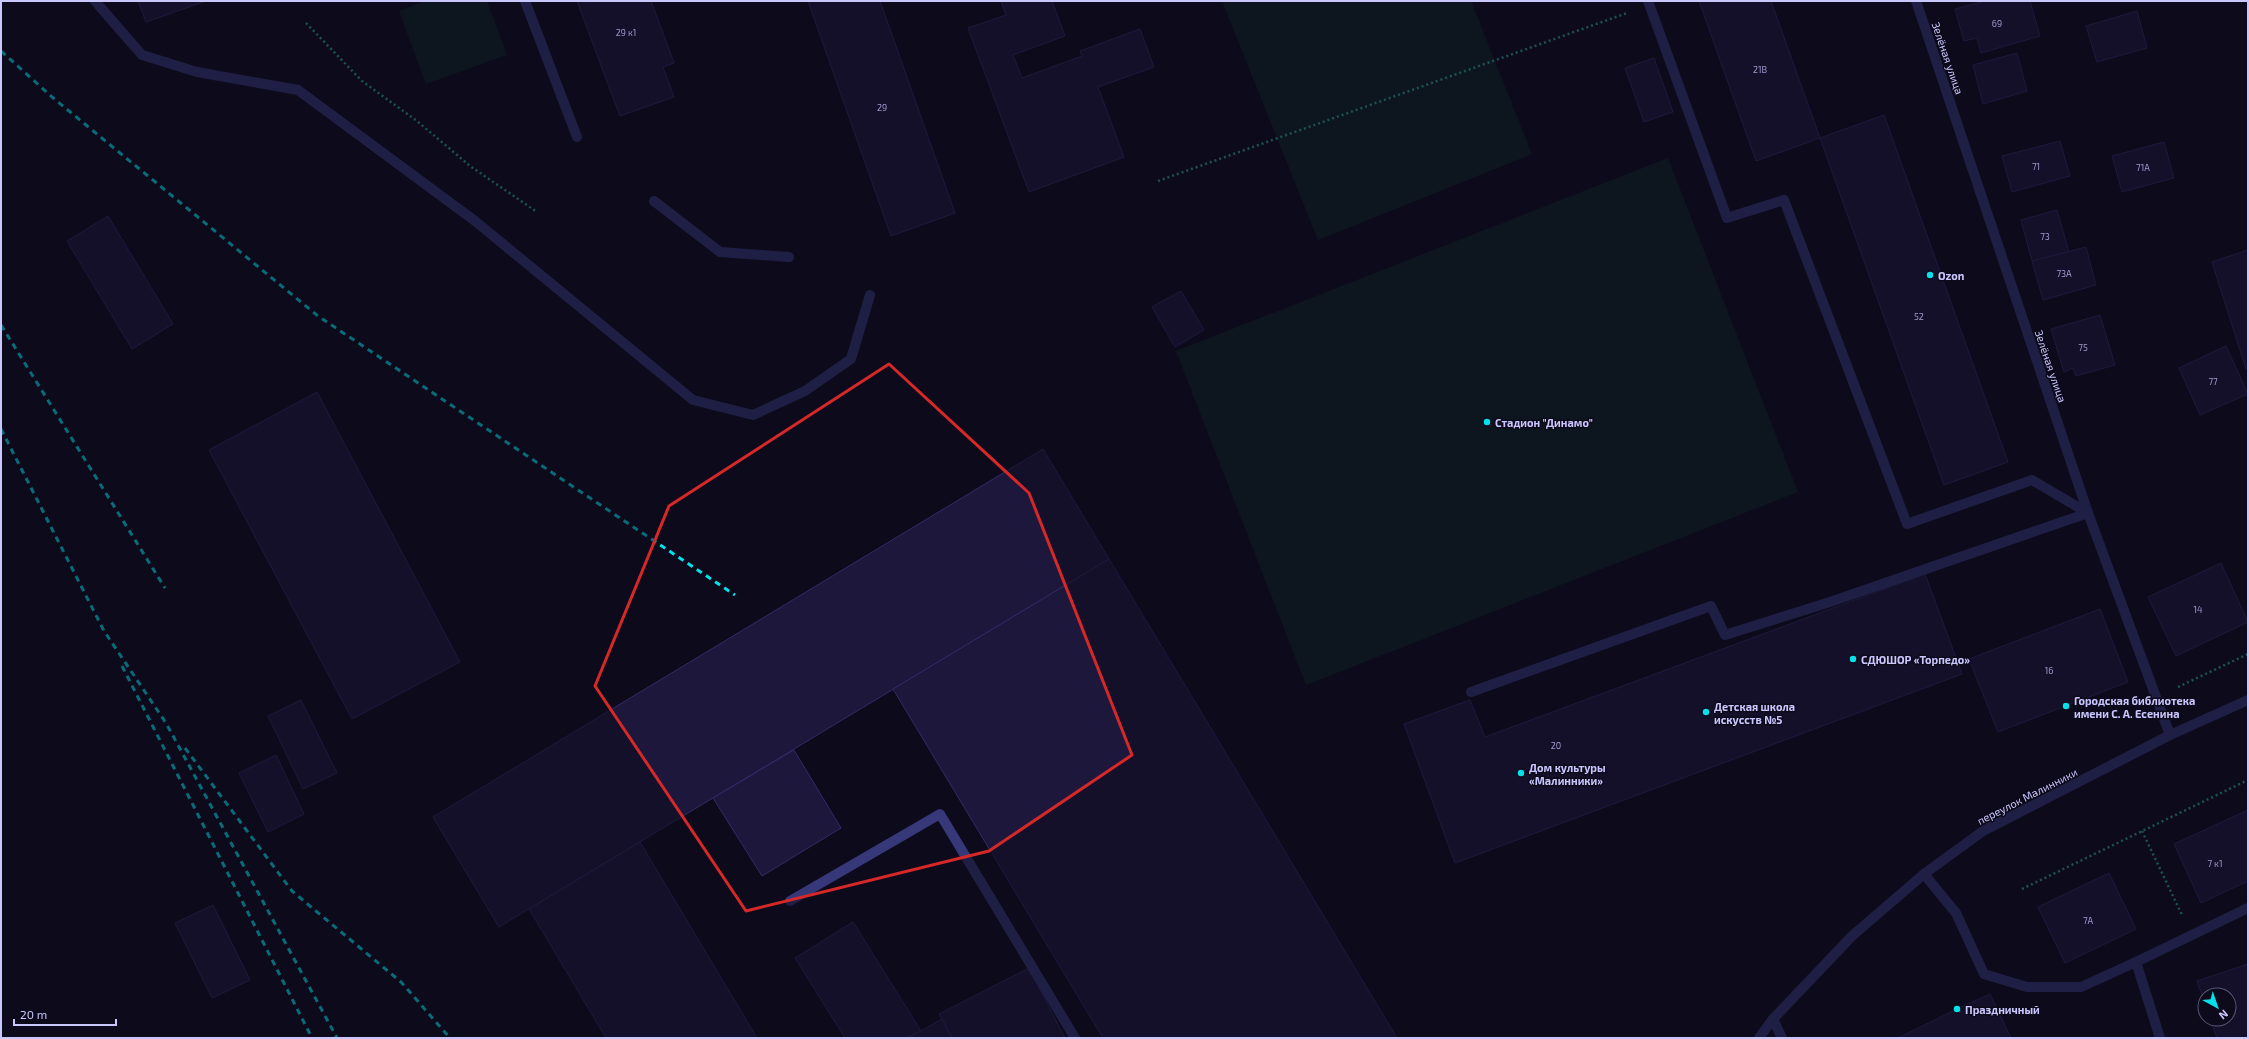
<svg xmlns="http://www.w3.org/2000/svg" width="2249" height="1039" font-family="'Exo 2',sans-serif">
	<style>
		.green { fill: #0e2523 }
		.building { fill: #1d183b; stroke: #332a67 }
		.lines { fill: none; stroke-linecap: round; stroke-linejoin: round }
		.path { stroke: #2fa99b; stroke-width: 2.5; stroke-dasharray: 2 3; stroke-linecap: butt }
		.minor { stroke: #373879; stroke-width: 10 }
		.rail { stroke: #06e0ea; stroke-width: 3; stroke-dasharray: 6 5; stroke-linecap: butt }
		.marked { fill: none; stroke: #d62828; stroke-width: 3; stroke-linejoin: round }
		.poi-dot { fill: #06e0ea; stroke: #0d0b1b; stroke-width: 1.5 }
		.labels { text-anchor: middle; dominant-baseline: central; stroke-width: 3; stroke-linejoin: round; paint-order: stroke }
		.number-label { font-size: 9px; fill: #9f9acd }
		.street-label { font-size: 11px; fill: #cac6fe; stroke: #0d0b1b }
		.poi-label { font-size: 11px; font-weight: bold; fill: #cac6fe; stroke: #0d0b1b; text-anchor: start }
	</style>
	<rect width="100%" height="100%" fill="#0d0b1b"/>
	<g class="green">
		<path d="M425,1H487L507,55L426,84L399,11Z"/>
		<path d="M1222,1H1471L1532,154L1318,240Z"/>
		<path d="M1668,158L1798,492L1306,685L1176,351Z"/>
	</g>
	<g class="building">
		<path d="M138,1H206L146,22Z"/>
		<path d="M577,1H651L674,63L663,67L674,97L620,116Z"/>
		<path d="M808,1H880L955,213L891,236Z"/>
		<path d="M1001,1H1052L1065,36L1013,55L1022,78L1082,56L1080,51L1140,29L1154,67L1098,87L1124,157L1029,192L968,28L1006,15Z"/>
		<path d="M1699,1H1771L1820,138L1756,161Z"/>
		<path d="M1985,1H2030L2040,36L1981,53L1977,38L1964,41L1955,9Z"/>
		<path d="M2137,11L2147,48L2097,62L2086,26Z"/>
		<path d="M2017,53L2027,91L1983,104L1973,65Z"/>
		<path d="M1654,58L1673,112L1644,122L1625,68Z"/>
		<path d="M1884,115L2008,462L1944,485L1820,138Z"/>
		<path d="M2060,141L2070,176L2012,192L2002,156Z"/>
		<path d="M2164,142L2174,178L2122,192L2112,156Z"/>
		<path d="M2057,210L2069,252L2032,261L2021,220Z"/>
		<path d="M108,216L173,324L132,349L67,241Z"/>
		<path d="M2086,247L2096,285L2043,300L2032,261Z"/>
		<path d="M2248,250V368L2246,369L2212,262Z"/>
		<path d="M1181,291L1204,330L1175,347L1152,307Z"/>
		<path d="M2100,315L2115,365L2076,376L2073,368L2064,372L2051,329Z"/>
		<path d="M2226,346L2248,394L2200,415L2179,368Z"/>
		<path d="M317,392L460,662L352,719L209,450Z"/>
		<path d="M1043,449L1109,559L499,927L433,817Z"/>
		<path d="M1109,559L1397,1038H1103L893,689Z"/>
		<path d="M2221,563L2248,622L2176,656L2148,597Z"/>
		<path d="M1925,574L1962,674L1455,863L1404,724L1470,700L1485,737Z"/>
		<path d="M2100,609L2128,682L1998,732L1969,659Z"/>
		<path d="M301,700L337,773L303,789L268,716Z"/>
		<path d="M794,750L841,828L762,876L713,798Z"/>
		<path d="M276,755L304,814L268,832L239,773Z"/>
		<path d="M2248,810V881L2201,903L2174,844Z"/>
		<path d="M640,842L757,1038H606L529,909Z"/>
		<path d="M2109,873L2136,929L2065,963L2038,907Z"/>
		<path d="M213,905L250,980L212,998L175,923Z"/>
		<path d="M853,922L921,1031L906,1038H845L795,958Z"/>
		<path d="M2248,964V1038H2217L2210,1019H2229V995H2205V1004L2197,981Z"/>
		<path d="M1029,968L1065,1038H952L939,1014Z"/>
		<path d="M1990,994L2011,1038H1898L1957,1009Z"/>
		<path d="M942,1019L952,1038H906L921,1031Z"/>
	</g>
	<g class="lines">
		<g class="path">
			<path d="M306,23L362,81L417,121L470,166L537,212"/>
			<path d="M1158,181L1627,13"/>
			<path d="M2178,687L2248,654"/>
			<path d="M2142,831L2182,915"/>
			<path d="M2022,889L2248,780"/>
		</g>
		<g class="minor">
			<path d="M95,1L142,55L197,72L298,90L475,221L693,400L753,415L805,391L851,359L870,295"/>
			<path d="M525,1L577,137"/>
			<path d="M1648,1L1727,218L1784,200L1907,524L2032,480L2088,513"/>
			<path d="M1916,1L2088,513L2170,735"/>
			<path d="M654,201L720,252L789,257"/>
			<path d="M1471,692L1711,606L1725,635L1830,602L2088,513"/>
			<path d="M1924,874L1956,913L1984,974L2027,987H2081L2136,962"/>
			<path d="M790,901L940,814L1075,1038"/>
			<path d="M1773,1019L1782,1038"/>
			<path d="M1759,1038L1773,1019L1852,936L1924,874L1983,831L2170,735L2248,700"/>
			<path d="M2160,1038L2136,962L2248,908"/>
		</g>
		<g class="rail">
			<path d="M1,51L52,97L318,316L735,595"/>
			<path d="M1,325L165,588"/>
			<path d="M1,429L104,631L166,723L337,1038"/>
			<path d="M122,666L312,1038"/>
			<path d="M185,748L292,891L401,982L450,1038"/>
		</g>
	</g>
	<path d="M0 0H2249V1039H0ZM889,364L1029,493L1132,755L989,851L746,911L595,686L669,506Z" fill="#0d0b1b" fill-opacity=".55" fill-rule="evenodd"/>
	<path class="marked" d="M889,364L1029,493L1132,755L989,851L746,911L595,686L669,506Z"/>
	<g class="poi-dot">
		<circle cx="1930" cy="275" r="4"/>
		<circle cx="1487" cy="422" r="4"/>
		<circle cx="1853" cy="659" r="4"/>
		<circle cx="2066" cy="706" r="4"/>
		<circle cx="1706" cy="712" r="4"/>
		<circle cx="1521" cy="773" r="4"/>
		<circle cx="1957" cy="1009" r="4"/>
	</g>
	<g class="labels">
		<g class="number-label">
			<text x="1997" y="23">69</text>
			<text x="626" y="32">29 к1</text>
			<text x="1760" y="69">21В</text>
			<text x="882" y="107">29</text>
			<text x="2036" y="166">71</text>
			<text x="2143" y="167">71А</text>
			<text x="2045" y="236">73</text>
			<text x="2064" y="273">73А</text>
			<text x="1919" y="316">52</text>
			<text x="2083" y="347">75</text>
			<text x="2213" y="381">77</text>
			<text x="2198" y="609">14</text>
			<text x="2049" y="670">16</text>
			<text x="1556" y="745">20</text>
			<text x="2215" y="863">7 к1</text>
			<text x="2088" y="920">7А</text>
		</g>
		<g class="street-label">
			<text transform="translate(1948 58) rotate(71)">Зелёная улица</text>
			<text transform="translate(2051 366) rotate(71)">Зелёная улица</text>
			<text transform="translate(2027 796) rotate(-27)">переулок Малинники</text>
		</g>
		<g class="poi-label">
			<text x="1938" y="275">Ozon</text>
			<text x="1495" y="422">Стадион "Динамо"</text>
			<text x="1861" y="659">СДЮШОР «Торпедо»</text>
			<text x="2074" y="700">Городская библиотека<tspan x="2074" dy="13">имени С. А. Есенина</tspan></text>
			<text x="1714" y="706">Детская школа<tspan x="1714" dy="13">искусств №5</tspan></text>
			<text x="1529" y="767">Дом культуры<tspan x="1529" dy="13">«Малинники»</tspan></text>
			<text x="1965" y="1009">Праздничный</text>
		</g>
	</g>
	<rect width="2249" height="1039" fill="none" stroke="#cac6fe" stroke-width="4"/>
	<g transform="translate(2217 1007) rotate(140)"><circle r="19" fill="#0d0b1b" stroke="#595676"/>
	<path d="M0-3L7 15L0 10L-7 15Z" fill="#06e0ea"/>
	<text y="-6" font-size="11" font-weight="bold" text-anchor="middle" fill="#cac6fe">N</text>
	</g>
	<path d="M14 1019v6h102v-6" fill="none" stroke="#cac6fe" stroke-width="2"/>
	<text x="20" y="1019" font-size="12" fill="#cac6fe" stroke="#0d0b1b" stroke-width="3" paint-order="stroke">20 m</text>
</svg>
